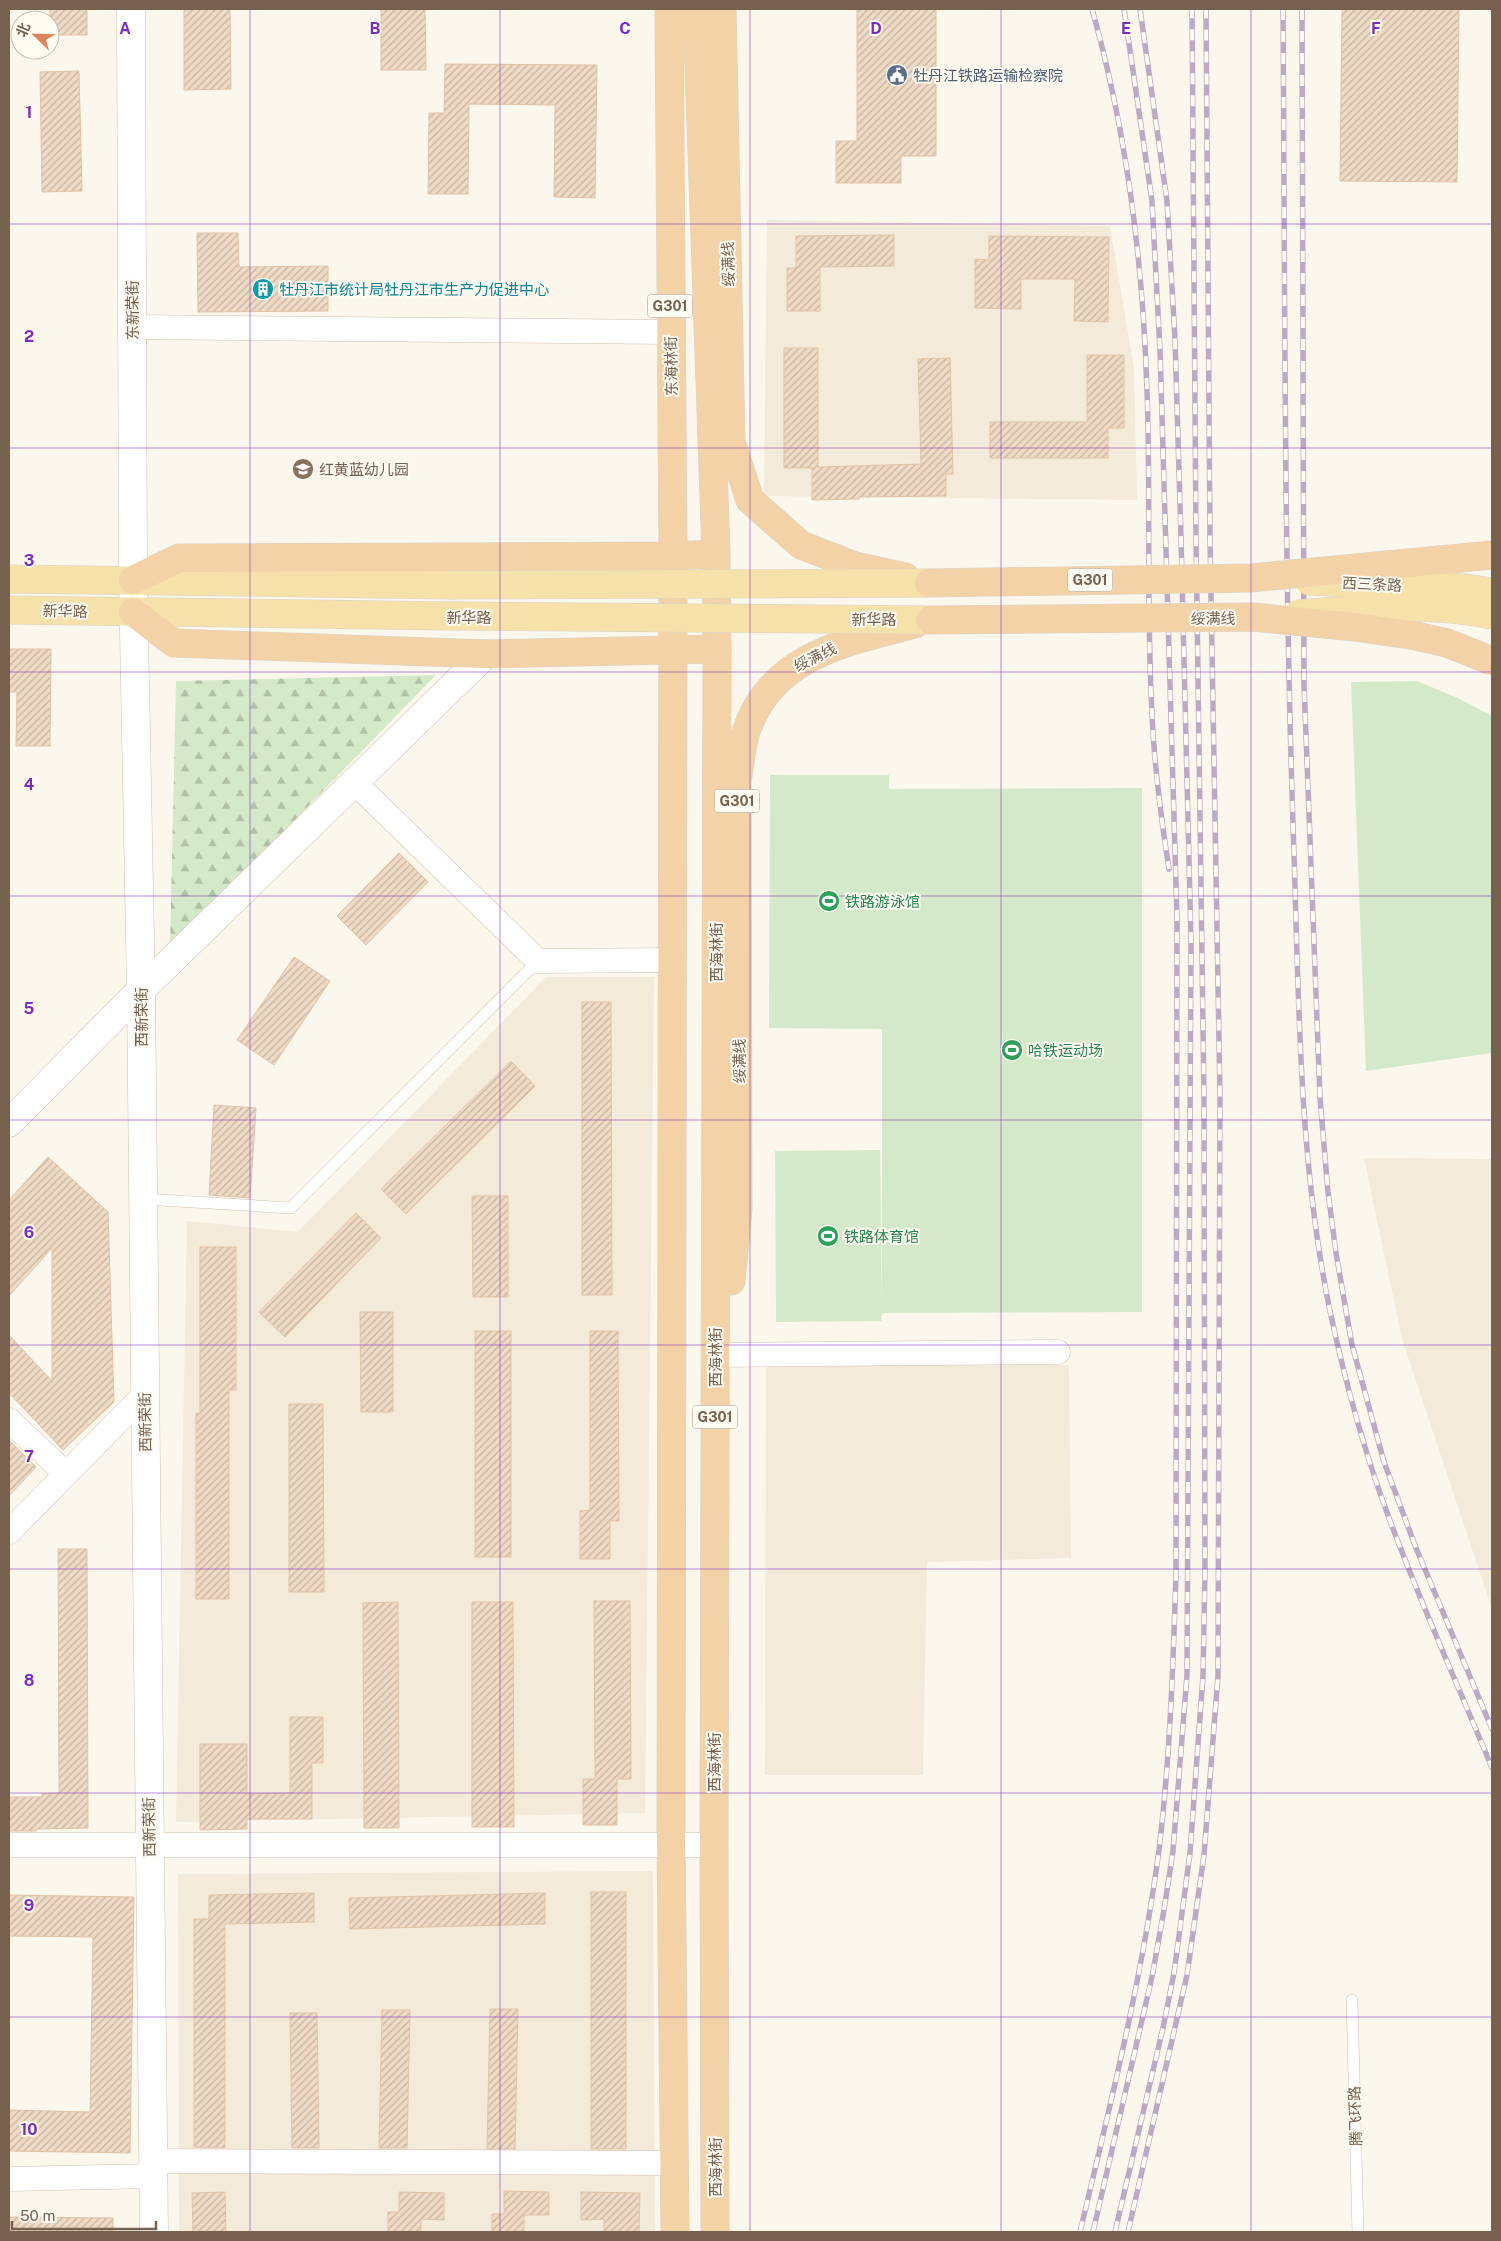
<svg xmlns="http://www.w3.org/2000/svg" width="1501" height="2241" font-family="'Public Sans','Noto Sans SC',sans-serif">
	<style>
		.residential { fill: #f3eada }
		.forest { fill: url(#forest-firs) }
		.pitch { fill: #d4e9ca }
		.building { fill: url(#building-hatch); stroke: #e1c3a6 }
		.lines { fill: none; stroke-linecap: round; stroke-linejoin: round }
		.service-casing { stroke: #cec0b1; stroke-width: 12 }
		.minor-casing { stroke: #cec0b1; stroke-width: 25 }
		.tertiary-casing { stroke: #cec0b1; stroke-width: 29 }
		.primary-casing { stroke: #d9d3ce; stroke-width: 29 }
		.trunk-casing { stroke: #d9d3ce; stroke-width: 29 }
		.service { stroke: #fff; stroke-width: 11 }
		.minor { stroke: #fff; stroke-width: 24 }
		.tertiary { stroke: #fff; stroke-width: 28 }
		.primary { stroke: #f5e1a9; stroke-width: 28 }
		.trunk { stroke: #f3d2a8; stroke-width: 28 }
		.rail-casing { stroke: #bca9c6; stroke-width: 5.5 }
		.rail { stroke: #fefbf2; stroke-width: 4; stroke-dasharray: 11; stroke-linecap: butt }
		.primary-bridge-casing { stroke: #d9d3ce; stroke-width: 29; stroke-linecap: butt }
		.trunk-bridge-casing { stroke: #d9d3ce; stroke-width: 29; stroke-linecap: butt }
		.primary-bridge { stroke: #f5e1a9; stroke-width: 28 }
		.trunk-bridge { stroke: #f3d2a8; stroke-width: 28 }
		.grid { fill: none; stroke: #7b2cbf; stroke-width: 1; stroke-opacity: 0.55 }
		.labels { text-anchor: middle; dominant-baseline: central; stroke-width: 4; stroke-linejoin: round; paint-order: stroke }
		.shield { fill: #fefbf2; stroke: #9f8f80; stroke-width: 1 }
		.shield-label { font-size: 14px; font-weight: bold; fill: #76614f }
		.service-label { font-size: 15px; fill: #4e5e75; stroke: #fefbf2; text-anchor: start }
		.street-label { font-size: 15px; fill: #76614f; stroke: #fefbf2 }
		.culture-label { font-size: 15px; fill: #0d838f; stroke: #fefbf2; text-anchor: start }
		.education-label { font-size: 15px; fill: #785e54; stroke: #fefbf2; text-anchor: start }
		.leisure-label { font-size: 15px; fill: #27864d; stroke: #fefbf2; text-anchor: start }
		.grid-label { font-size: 16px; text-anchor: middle; font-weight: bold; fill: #7b2cbf; stroke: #fefbf2; stroke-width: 4; stroke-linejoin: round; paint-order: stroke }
	</style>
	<defs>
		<pattern id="forest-firs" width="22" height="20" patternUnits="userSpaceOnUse" patternTransform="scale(1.25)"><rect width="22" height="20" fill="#d4e9ca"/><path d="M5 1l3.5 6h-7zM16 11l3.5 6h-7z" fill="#b1c0a6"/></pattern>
		<pattern id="building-hatch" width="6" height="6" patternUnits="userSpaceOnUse" patternTransform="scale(1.25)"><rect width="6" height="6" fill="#efdac5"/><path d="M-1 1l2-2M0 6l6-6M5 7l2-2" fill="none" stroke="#c6b4a2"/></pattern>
	</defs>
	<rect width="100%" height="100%" fill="#fcf7ec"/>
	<g class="residential">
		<path d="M767,220L1110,226L1134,369L1137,500L764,496Z"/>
		<path d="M546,977H654L645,1813L176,1822L187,1221L298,1232Z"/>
		<path d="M1364,1158L1492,1159V1609L1402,1339Z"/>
		<path d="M766,1365H1069L1071,1558L927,1562L923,1775H765Z"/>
		<path d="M653,1871L655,2232H179L178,1874Z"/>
	</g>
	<path class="forest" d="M436,675L170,948L176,681Z"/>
	<g class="pitch">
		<path d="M1417,681L1458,698L1492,716V1053L1366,1071L1351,682Z"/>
		<path d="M770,775H889V789L1142,788V1312L882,1313L881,1321L776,1322L775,1151L880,1150L882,1307V1029L769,1028Z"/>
	</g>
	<g class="building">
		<rect x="50" y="9" width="37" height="26"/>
		<path d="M184,9H230L231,89L184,90Z"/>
		<path d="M381,9H425L426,70H381Z"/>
		<path d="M857,9H936V156H901V183H836V141H857Z"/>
		<path d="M1342,9H1459L1457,182L1340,181Z"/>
		<path d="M445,64L597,65L595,198L554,197L555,105L469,104L468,194H428L429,113H444Z"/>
		<path d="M79,71L82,191L42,192L40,72Z"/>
		<path d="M197,233H238L239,267L328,266V311L198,312Z"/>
		<path d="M894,235V266L820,267V311H787V268H796V236Z"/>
		<path d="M989,236L1109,237L1108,322L1074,321L1075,279H1021V309L975,308V259L989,260Z"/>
		<path d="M784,348H818V467L921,464L918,359L950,358L953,474H946V496L859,497V499L812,500V468H784Z"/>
		<path d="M1087,355H1124V428H1108V458H990V422H1087Z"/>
		<path d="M9,649H51L50,746H16L17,692H9Z"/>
		<path d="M399,853L428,882L366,945L337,916Z"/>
		<path d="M294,957L330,981L274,1065L237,1040Z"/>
		<path d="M582,1002H611L612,1295H582Z"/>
		<path d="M511,1061L535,1086L406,1214L381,1189Z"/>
		<path d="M214,1105L256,1108L250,1198L209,1195Z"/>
		<path d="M48,1157L108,1212L114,1402L63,1450L9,1393V1335L52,1381V1248L9,1296V1200Z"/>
		<path d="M472,1196H508V1297H473Z"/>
		<path d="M356,1213L381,1238L285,1337L259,1312Z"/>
		<path d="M200,1247H236V1390H229V1599H196V1413H200Z"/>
		<path d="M360,1312H393V1412H361Z"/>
		<rect x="475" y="1331" width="36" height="226"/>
		<path d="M590,1331H618L619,1521H610V1559H580V1511L590,1510Z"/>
		<path d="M289,1404H323L324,1592H289Z"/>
		<path d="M9,1440L36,1467L9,1496Z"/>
		<path d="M58,1549H87L88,1828L36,1829V1831H9V1797H42V1794L59,1793Z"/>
		<path d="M594,1601H630L631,1779H617V1825H583V1779H595Z"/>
		<path d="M398,1602L399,1828H364L363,1603Z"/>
		<path d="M472,1602H513L514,1827H472Z"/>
		<path d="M290,1717H323V1763H312V1819H247V1829L200,1830V1744H247V1794L290,1793Z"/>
		<rect x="591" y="1892" width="35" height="257"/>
		<path d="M314,1893V1922L225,1924V2148L194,2147V1919H209V1895Z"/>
		<path d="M545,1893V1924L350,1929L349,1898Z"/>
		<path d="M9,1895L134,1897L130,2153L9,2151V2110L90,2112L93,1937L9,1936Z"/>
		<path d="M490,2009H518L515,2149H487Z"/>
		<path d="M382,2010H410L407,2148H379Z"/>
		<path d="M290,2013H317L319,2148H292Z"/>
		<path d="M504,2191L549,2192V2215H524V2232H492V2214H504Z"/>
		<path d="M225,2192L226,2232H193L192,2193Z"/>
		<path d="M399,2192L444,2193V2220L421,2219V2232H388V2212H399Z"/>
		<path d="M581,2192L640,2193L639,2232H604V2219L581,2220Z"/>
		<path d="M9,2217L113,2218V2232H9Z"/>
	</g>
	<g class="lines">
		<g class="service-casing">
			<g id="service">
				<path d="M144,1199L291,1208L538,961"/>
				<path d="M1352,2000L1358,2232"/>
			</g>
		</g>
		<g class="minor-casing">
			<g id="minor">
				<path d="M132,327L671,332"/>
				<path d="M354,782L538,961L672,960"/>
				<path d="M715,1355L1058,1352"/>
				<path d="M9,1420L66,1474"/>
				<path d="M9,1532L144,1395"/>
				<path d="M9,1845H714"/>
				<path d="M153,2161L674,2163"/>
				<path d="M9,2179L153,2176"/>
			</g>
		</g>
		<g class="tertiary-casing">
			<g id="tertiary">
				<path d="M131,9L133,580L141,990L154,2232"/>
				<path d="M9,1123L141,990L486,654"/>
			</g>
		</g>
		<g class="primary-casing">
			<g id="primary">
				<path d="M9,579L452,585"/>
				<path d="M9,610L452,616"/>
			</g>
		</g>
		<g class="trunk-casing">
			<g id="trunk">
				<path d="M669,9L673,556L671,1837L675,2232"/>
				<path d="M697,9L716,554L717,649L714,1845L715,2232"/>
				<path d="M722,9L731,442L750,500L801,545L855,566L905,577"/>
				<path d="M133,580L179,558L673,556L716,554"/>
				<path d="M133,612L174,643L486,654L717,649"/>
				<path d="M731,1281L738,1209L737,781C740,765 741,747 746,732C771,655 847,642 915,624"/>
			</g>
		</g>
		<use href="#service" class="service"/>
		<use href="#minor" class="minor"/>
		<use href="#tertiary" class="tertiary"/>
		<use href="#primary" class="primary"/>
		<use href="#trunk" class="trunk"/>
		<g class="rail-casing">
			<g id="rail">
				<path d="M1092,9C1127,133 1143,262 1147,391C1151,498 1146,606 1152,713C1154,765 1161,817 1169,869"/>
				<path d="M1283,9C1285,291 1284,572 1294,854C1299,1006 1299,1162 1330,1311C1345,1381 1364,1451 1389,1518C1420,1602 1458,1685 1492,1768"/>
				<path d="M1302,9L1304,684L1320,1098L1328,1192L1336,1253L1352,1345L1384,1462L1416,1548L1492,1729"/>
				<path d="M1080,2232C1110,2106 1142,1979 1159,1850C1170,1759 1173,1666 1176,1574L1177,918L1160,350L1152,201L1124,9"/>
				<path d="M1093,2232L1152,1977L1164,1910L1173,1851L1187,1675L1191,941L1181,537L1175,339L1167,201L1140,9"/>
				<path d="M1115,2232L1163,2028L1174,1973L1190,1853L1203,1676L1205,1570L1204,1096L1196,538L1192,9"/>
				<path d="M1128,2232L1187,1975L1204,1855L1218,1676L1220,1096L1210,538L1206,9"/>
			</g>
		</g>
		<use href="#rail" class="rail"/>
		<g class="primary-bridge-casing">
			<g id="primary-bridge">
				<path d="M1309,581L1466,588L1492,592"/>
				<path d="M452,585L929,583"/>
				<path d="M1298,614C1362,609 1429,601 1492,615"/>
				<path d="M452,616L930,620"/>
			</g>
		</g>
		<g class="trunk-bridge-casing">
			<g id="trunk-bridge">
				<path d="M929,583L1251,578L1492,555"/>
				<path d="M930,620L1252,617L1355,627L1416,636L1447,643L1492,661"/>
			</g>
		</g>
		<use href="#primary-bridge" class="primary-bridge"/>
		<use href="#trunk-bridge" class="trunk-bridge"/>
	</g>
	<path class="grid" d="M250,9V2232M500,9V2232M750,9V2232M1001,9V2232M1251,9V2232M9,224H1492M9,448H1492M9,672H1492M9,896H1492M9,1120H1492M9,1345H1492M9,1569H1492M9,1793H1492M9,2017H1492"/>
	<defs>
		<g id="civic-disc" transform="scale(1.125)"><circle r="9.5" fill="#5c6f8a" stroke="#fefbf2"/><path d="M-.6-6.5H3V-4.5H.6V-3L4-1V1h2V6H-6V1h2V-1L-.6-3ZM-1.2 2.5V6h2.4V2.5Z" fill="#fff"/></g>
		<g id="building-disc" transform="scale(1.125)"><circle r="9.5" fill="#0f9aa8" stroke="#fefbf2"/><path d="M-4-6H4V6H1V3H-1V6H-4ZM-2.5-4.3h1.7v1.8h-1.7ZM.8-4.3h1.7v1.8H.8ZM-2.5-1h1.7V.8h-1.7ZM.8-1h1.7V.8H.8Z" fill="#fff"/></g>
		<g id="school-disc" transform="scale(1.125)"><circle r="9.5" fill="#8d6e63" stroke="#fefbf2"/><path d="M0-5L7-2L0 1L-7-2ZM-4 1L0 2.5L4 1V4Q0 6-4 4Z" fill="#fff"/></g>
		<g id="stadium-disc" transform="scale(1.125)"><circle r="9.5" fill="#2e9e5b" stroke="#fefbf2"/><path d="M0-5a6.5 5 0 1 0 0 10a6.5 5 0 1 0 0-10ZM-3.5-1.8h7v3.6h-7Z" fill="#fff"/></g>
	</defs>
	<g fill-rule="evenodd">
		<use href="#civic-disc" x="897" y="75"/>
		<use href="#building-disc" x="263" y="289"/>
		<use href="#school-disc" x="303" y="469"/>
		<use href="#stadium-disc" x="829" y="901"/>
		<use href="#stadium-disc" x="1012" y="1050"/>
		<use href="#stadium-disc" x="828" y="1236"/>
	</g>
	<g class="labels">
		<g class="shield">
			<rect x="647.5" y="294.5" width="45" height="23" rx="4"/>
			<rect x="1067.5" y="568.5" width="45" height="23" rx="4"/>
			<rect x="714.5" y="789.5" width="45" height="23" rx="4"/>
			<rect x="692.5" y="1405.5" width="45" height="23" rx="4"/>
		</g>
		<g class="shield-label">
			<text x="670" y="306">G301</text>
			<text x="1090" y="580">G301</text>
			<text x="737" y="801">G301</text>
			<text x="715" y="1417">G301</text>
		</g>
		<g class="service-label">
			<text x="913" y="75">牡丹江铁路运输检察院</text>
		</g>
		<g class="street-label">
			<text transform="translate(728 264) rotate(-91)">绥满线</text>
			<text transform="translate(132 310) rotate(-90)">东新荣街</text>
			<text transform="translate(671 366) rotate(-91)">东海林街</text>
			<text transform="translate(1372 584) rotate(3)">西三条路</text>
			<text transform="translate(65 611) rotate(1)">新华路</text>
			<text x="469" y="617">新华路</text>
			<text x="1213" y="618">绥满线</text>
			<text x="874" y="619">新华路</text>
			<text transform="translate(815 657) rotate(-27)">绥满线</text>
			<text transform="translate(716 952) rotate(-90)">西海林街</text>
			<text transform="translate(141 1017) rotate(-90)">西新荣街</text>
			<text transform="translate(739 1061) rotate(-90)">绥满线</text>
			<text transform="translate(715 1357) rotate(-90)">西海林街</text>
			<text transform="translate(145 1422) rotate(-91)">西新荣街</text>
			<text transform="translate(714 1762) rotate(-90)">西海林街</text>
			<text transform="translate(149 1827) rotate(-91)">西新荣街</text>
			<text transform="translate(1355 2116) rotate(-92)">腾飞环路</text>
			<text transform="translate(715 2167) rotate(-90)">西海林街</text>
		</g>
		<g class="culture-label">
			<text x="279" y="289">牡丹江市统计局牡丹江市生产力促进中心</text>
		</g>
		<g class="education-label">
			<text x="319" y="469">红黄蓝幼儿园</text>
		</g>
		<g class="leisure-label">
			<text x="845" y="901">铁路游泳馆</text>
			<text x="1028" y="1050">哈铁运动场</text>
			<text x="844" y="1236">铁路体育馆</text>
		</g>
	</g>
	<g class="grid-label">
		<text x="125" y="34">A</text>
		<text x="375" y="34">B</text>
		<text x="625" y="34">C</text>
		<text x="876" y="34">D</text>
		<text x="1126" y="34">E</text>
		<text x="1376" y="34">F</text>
		<text x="29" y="118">1</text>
		<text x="29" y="342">2</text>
		<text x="29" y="566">3</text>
		<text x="29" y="790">4</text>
		<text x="29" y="1014">5</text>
		<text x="29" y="1238">6</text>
		<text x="29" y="1462">7</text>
		<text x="29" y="1686">8</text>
		<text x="29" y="1911">9</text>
		<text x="29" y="2135">10</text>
	</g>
	<rect width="1501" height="2241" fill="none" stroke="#76614f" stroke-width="20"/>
	<g transform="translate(35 35) rotate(293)"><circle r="24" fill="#fefbf2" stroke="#c8bdb1"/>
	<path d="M0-4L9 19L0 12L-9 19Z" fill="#dd845a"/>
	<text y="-8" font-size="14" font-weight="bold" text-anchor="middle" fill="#76614f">北</text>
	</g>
	<path d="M12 2221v8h144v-8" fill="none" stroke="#76614f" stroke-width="2.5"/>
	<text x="20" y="2221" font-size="15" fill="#76614f" stroke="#fefbf2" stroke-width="4" paint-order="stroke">50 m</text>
</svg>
